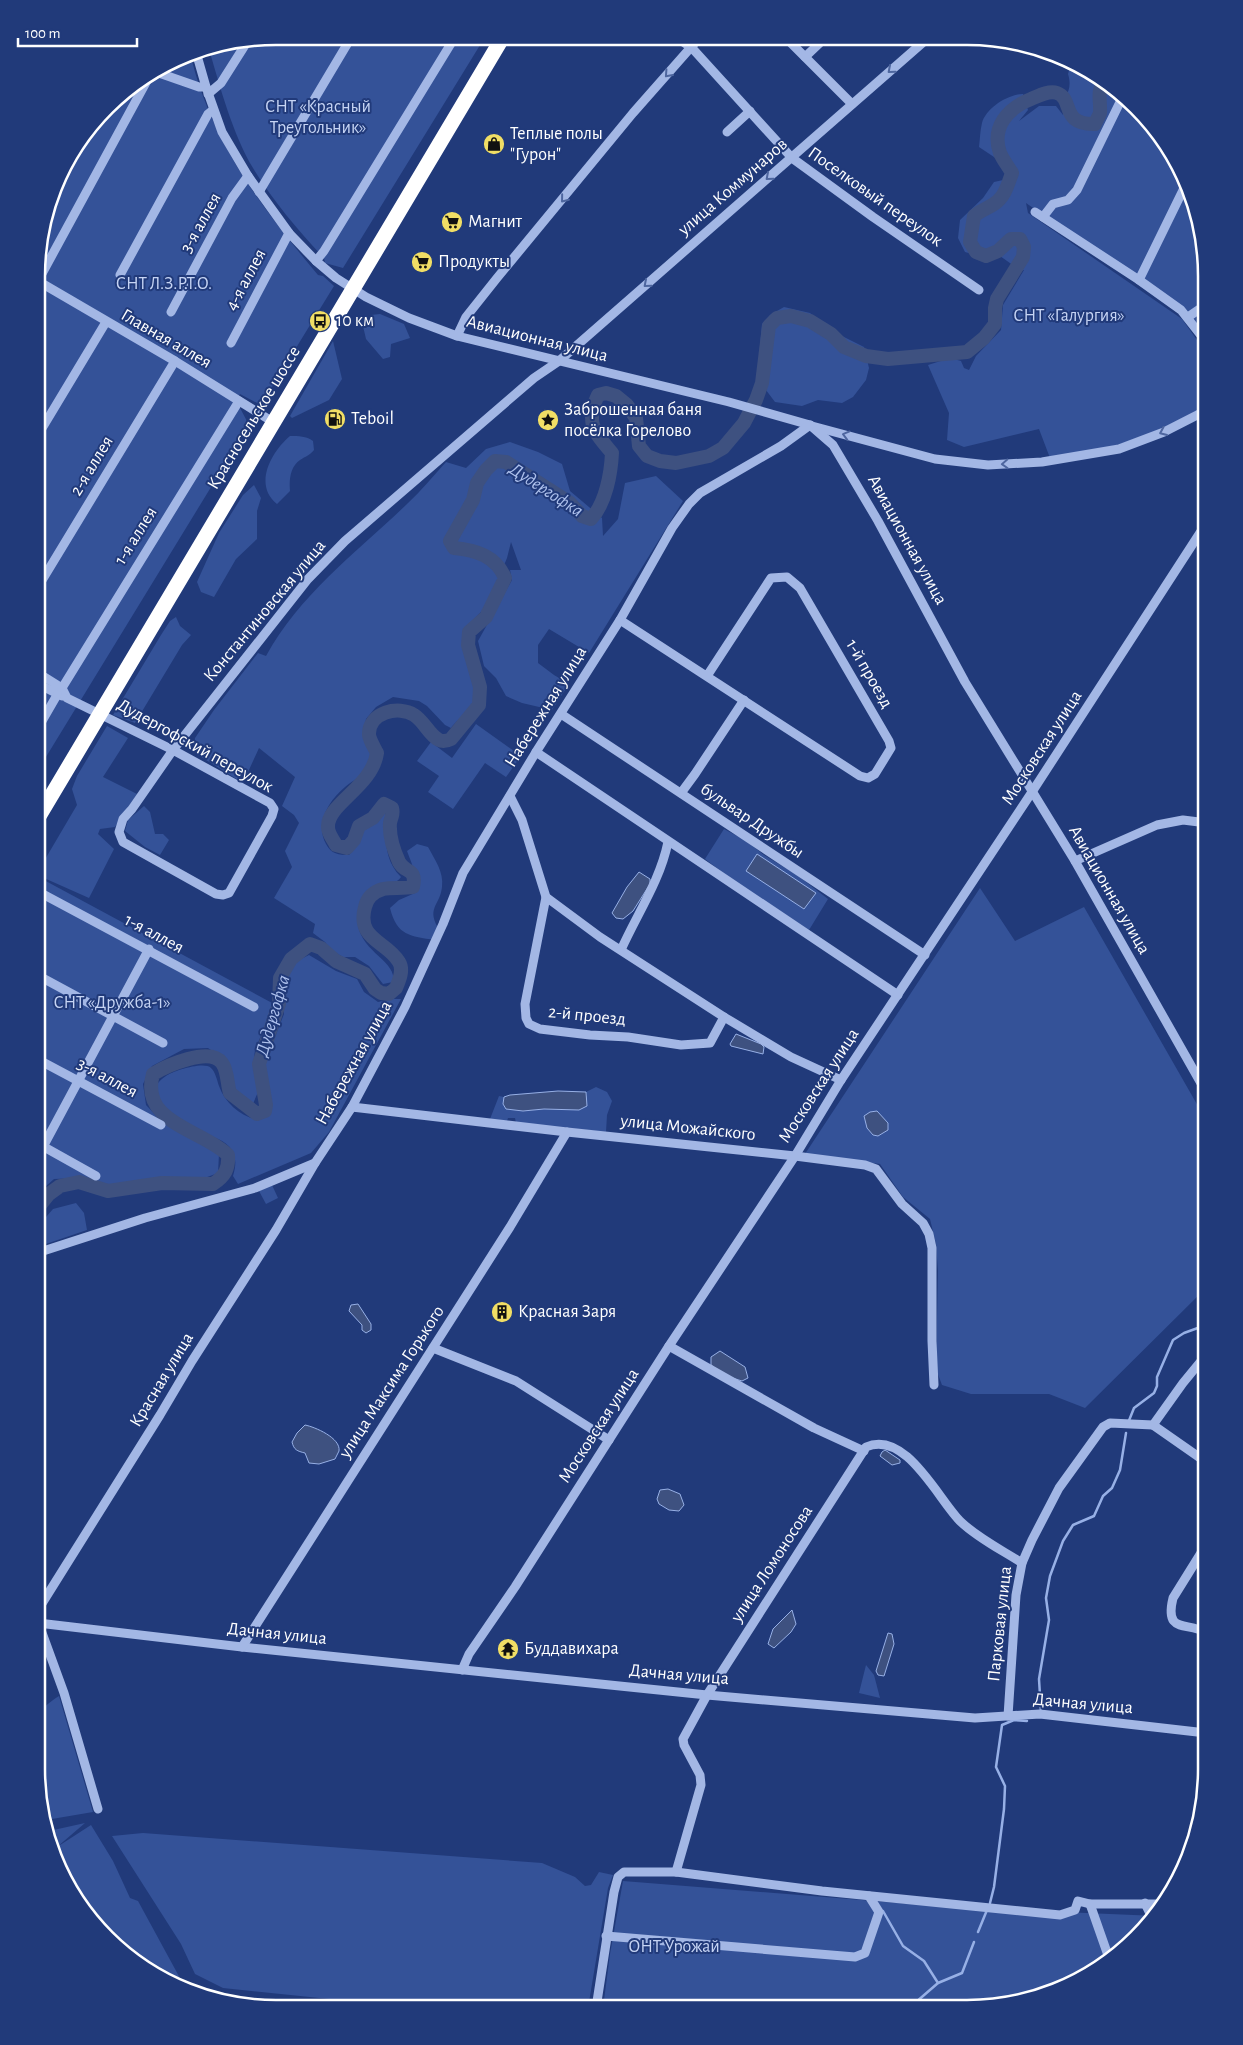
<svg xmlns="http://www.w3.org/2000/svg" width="1243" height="2045" font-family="'Alegreya Sans',sans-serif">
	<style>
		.green { fill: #345298 }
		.water { fill: #3e5180; stroke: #97b0e6 }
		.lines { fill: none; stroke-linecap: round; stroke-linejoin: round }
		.stream { stroke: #97b0e6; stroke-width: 2.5 }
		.river { stroke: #3e5180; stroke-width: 14 }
		.minor { stroke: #a3b7e5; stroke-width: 9 }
		.highway { stroke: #fff; stroke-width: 15 }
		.oneway { stroke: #4e669f }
		.labels { text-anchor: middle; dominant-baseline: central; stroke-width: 4; stroke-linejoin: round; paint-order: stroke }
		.park-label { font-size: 18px; fill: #c6d4f4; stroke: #213a7a }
		.poi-label { font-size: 18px; fill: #fff; stroke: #213a7a; text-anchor: start }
		.street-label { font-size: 18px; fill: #fff; stroke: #213a7a }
		.water-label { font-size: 19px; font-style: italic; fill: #aec1ed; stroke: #213a7a }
		.rim { fill: none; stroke: #fff; stroke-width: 2.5 }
	</style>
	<rect width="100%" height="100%" fill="#213a7a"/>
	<g class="green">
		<path d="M276,36L485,37L343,268L325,263L324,258C298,230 273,201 253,168C233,135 220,87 209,49Z"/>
		<path d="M190,53C211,142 261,207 318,275L323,276L334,286L261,405L240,394L234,404L239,406L249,425L38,770V245L61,169L118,96L184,54Z"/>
		<path d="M1075,64L1113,86L1157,130L1189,184L1207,276V340L1191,318L1026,203L1028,213L1182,319L1207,354V405L1162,429L1118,445L1050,458L1039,429L964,447L947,440L949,413L928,365L950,358L961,361L964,368L969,370L976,356L1001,330L1003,305L1024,270L1021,271L1000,256L992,260L965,252L958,238L960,220L983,198L994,182L1003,180L1006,172L997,159L979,147C980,139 980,131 982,123C986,108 1008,94 1023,94L1028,110L1019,121L1039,106H1056L1063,115C1061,96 1074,93 1068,74L1070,67Z"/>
		<path d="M784,307L810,313L834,332L864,347L869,368L866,380L853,397L842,403L818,400L802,406L775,402L757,378L762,324L770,315Z"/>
		<path d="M380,314L404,324L410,338L391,344L390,357L383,359L366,339L363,326L371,315Z"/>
		<path d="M333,341L342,379L329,400L292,418L290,416Z"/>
		<path d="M290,436C299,436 306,436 313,441L314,450C309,456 306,456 300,460C290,467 289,480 290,491L277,504C253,485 271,452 290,436Z"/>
		<path d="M510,442L538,452L562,464L570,491L602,518L603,536L618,519L625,483L656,476L683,501L589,653L549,629L538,645V663L554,675L569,684L552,710L522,703L506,696L496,678L484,666L478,641L512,580L510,570H521L511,542L507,558L487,606L465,628V649L477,694C475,709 460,716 451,728L445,725L427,706L419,701L393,697L376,707L366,719L364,737L372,756C371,760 370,764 368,767C363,776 352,781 345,787C328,801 315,824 326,844C331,854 339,855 349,855C357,847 358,838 364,829C367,824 374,820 378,814H386C386,838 383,859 401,877C389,893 363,876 358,914C353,951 398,959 393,982L383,984L369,966L355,957H343L331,950L325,942L313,933L315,924L274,898L292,867L285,851L299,823L294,815L282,806L295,777L259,748L243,783L198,755L194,746L195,738L214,710L258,653L266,656C300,594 357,552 407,504C421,491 433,476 446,462L466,468L486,449Z"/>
		<path d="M254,485L261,498L257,511V539L236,559L214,597L201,592L197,582L219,533L243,495Z"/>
		<path d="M176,617L180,626L191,635L182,645L135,723L113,715L161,635L170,621Z"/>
		<path d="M476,724L521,756L506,777L485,763L453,809L428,792L439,776L417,761L431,742L452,758Z"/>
		<path d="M107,726L128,738L103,777L137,794L115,827L100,829L98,834L114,849L89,898L44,878L37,873L77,805L72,789L77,776Z"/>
		<path d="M144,806L150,812L155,834H163L169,840L160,855L145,847L125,831L128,820Z"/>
		<path d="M724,829L745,840L764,855L797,875L828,899L809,930L734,881L705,859Z"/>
		<path d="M417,844L428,847C435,860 444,872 442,887C440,906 425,908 440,931L435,940C410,936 397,936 390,908L399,900L415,893C419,878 412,865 407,851Z"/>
		<path d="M42,879L274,1004L255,1050L253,1066L258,1092L252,1106L232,1087L225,1060L208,1048L184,1049L152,1066L143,1084L146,1105L163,1123L219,1154L218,1173L202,1179H163L110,1185L80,1178L54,1179L37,1194V888Z"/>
		<path d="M980,888L1015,941L1084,907L1206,1120V1288L1085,1408L1049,1394H971L942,1385L936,1369L938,1271L936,1244L930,1219L903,1197L880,1164L805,1154Z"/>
		<path d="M309,955L336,971L357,979L364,992L378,1002L393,999H401L329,1132L311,1153L238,1184L233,1176C246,1134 201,1138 179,1124C166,1116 159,1104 153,1090C157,1084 160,1080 166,1076C173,1071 204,1061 211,1068C215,1071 217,1080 219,1086C225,1103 240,1116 258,1120L265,1117L269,1110V1090L264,1078V1065L284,1014V981L297,961Z"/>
		<path d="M596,1087L607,1092L612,1101L607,1115L606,1132L516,1123L515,1118H508L507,1121L490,1119L499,1096L504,1097L503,1104L523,1111L544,1109L587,1096L586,1092Z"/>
		<path d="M272,1185L278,1198L266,1204L259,1191Z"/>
		<path d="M76,1203L84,1213L87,1230L37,1247V1224H40L53,1209Z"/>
		<path d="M866,1665L874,1675L880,1698L859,1693Z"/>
		<path d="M59,1696L93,1812L46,1820C40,1790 28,1740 41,1712C44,1706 53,1700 59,1696Z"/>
		<path d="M85,1823L57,1847L91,1825L113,1861L130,1898L138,1901L187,1991L130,1959L86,1915L54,1861L49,1831Z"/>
		<path d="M143,1833L542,1863L575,1877L585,1886L591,1885L599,1872L613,1875L608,1888L588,2008L407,2007L223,1988L195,1974L181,1944L112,1836Z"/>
		<path d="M623,1881L949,1907L1157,1916L1113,1959L1059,1991L968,2009L603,2008L610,1954Z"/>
	</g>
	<g class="water">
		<path d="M757,854L816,893L804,909L746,871Z"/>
		<path d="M639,872L650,879V884L633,911L623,919L616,918L612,913L627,887Z"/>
		<path d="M736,1034L761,1044L764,1047L763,1054L731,1046L730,1044Z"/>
		<path d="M558,1091L586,1092L587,1106L579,1110L544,1109L523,1111L506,1109L503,1104L504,1097L510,1095Z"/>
		<path d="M877,1111L888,1123V1130L878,1136L873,1135L867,1128L864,1116L870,1112Z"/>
		<path d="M358,1304L371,1324V1330L366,1333L362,1330V1325L349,1311L351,1305Z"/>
		<path d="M720,1351L745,1367L748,1378L742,1381L726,1376L711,1365V1357Z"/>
		<path d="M305,1425C315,1427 341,1438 339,1451C338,1454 336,1456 335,1459L319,1464L309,1463L305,1453C297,1451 294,1450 292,1442L297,1433Z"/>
		<path d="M885,1450L900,1460V1463L892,1465L880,1456L882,1452Z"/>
		<path d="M668,1489L680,1494L684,1505L679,1511L669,1510L659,1504L657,1499L660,1490Z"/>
		<path d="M792,1610L796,1624L791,1632L774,1648L768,1644L773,1629Z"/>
		<path d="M888,1633L892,1634L894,1644L884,1676L878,1675L876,1671Z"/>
	</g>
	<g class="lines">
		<g class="stream">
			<path d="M1128,1423L1134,1408L1154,1393L1157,1386V1377L1173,1340L1184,1333L1206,1325"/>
			<path d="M1041,1712L1039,1679L1049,1620L1046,1598L1050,1576L1063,1541L1073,1525L1094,1516L1103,1496L1112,1488L1120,1470L1126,1433"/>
			<path d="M990,1903L994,1887L1004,1809L1005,1786L996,1767L1002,1725L1014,1720L1027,1721"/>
			<path d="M883,1911L903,1946L924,1961L938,1983"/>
			<path d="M978,1932L987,1910"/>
			<path d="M908,2009L938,1983L962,1973L974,1942"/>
		</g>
		<path class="river" d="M37,1209L49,1194L60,1186L79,1182L108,1191L162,1183L213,1184C225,1176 229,1169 228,1155C203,1130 139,1123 153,1074C166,1066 210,1046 222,1063C228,1071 227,1084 230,1093L257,1114L265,1111L266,1105L259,1064L279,1004L280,978L291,959L310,944L321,948L336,961L365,974L375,989L381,993L389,994L396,988C399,981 404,970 399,962C387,941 356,940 365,907C367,898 373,892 383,889C392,887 403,889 413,887C417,867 405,874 399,862C394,851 389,835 390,823C391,817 394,815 392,808L384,804L373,818L359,826L354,840L347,848L336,845C333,839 328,834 328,827C327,804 372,787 377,753C374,747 370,741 369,735C368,712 399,705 414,715C424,721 429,735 439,740C443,742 447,741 451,739L479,705L480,687L468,645L469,632L486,617L505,578C496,556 476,550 454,548L450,541L473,500L477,483L486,470L495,461L506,462L570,503L582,516L591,519C606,503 611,473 612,453C594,432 585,422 598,395L606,393L616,396L627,405L636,418L639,446L647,456L660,461L676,463L709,456L723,448L744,423L756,400L762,383L769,326L777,318L791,316L810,321L831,334L844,347L866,356L888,359L967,352L984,338L995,324V308L997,299L1023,257L1024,247L1020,239H1011L998,251L986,256L976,252L970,242L974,216C982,209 987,209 994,204C1005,197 1008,184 1012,173C1008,166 1003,160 1000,153C991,127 1008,108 1031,99C1038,96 1049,90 1057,93C1074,99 1060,125 1095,124C1096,121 1099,116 1100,113C1101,101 1096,91 1105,81"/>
		<g class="minor">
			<path d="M676,37L692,48L792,158L873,217L979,290"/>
			<path d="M786,38L852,104"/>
			<path d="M196,52L206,87L222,132L248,176L289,233L316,261L336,278L366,297L409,318L457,336L729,402L810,425L833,445L878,521L965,682L1075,861L1206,1092"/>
			<path d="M805,57L825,38"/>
			<path d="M156,72L199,87H206"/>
			<path d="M208,94L221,83L247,42"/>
			<path d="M727,132L750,111"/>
			<path d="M259,192L352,36"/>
			<path d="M1035,212L1139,280L1181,310L1207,343"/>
			<path d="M1043,217L1053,204L1068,200L1077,190L1123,96"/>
			<path d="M316,261L324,251L455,37"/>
			<path d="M120,275L208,114L213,110"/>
			<path d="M1139,280L1187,182"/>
			<path d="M38,281L150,75"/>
			<path d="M38,293L43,284L175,361L273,422"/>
			<path d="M171,312L232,198L248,176"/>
			<path d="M1188,317L1207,304"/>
			<path d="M457,336L466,317L497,278L633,113L700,37"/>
			<path d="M231,343L289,233"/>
			<path d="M812,426L935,459L988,465L1042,462L1119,449L1164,432L1207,410"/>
			<path d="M38,435L106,322"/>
			<path d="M38,587L175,361"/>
			<path d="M620,620C700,672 780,724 860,776L868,778L875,774L891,748L889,741L800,588L787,577L771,578L707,676"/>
			<path d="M38,673L62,688L67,698L173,750L270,803L274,809L272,816L229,893L223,895L216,894L123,842L119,832L123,819L132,809L173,750L308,579L345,541L534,378L559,361L928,38"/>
			<path d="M38,684L62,696"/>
			<path d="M62,688L239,401"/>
			<path d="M561,714L925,955"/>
			<path d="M38,728L57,695"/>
			<path d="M536,752L898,995"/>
			<path d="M681,793L695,774L744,700"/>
			<path d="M510,796L522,820L546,897L600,937L724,1017L791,1057L841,1080"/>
			<path d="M1075,861L1157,825L1183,820L1207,823"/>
			<path d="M37,891L254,1007"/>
			<path d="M546,897L525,1004L526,1018L529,1024L540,1029L590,1035L628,1037L681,1045L710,1043L724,1017"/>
			<path d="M621,950C637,914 660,881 668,842"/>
			<path d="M37,975L163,1043"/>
			<path d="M37,1059L161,1125"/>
			<path d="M352,1107L567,1132L795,1156L865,1165L876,1169L902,1204L923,1223L929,1234L932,1248V1341L934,1385"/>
			<path d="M37,1143L96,1176"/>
			<path d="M37,1158L149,949"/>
			<path d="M37,1253L145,1218L255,1188L315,1163"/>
			<path d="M669,1346L814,1428L864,1451"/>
			<path d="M433,1348L516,1381L609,1440"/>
			<path d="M1153,1425L1206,1462"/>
			<path d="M36,1613L160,1415L192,1361L276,1230L315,1163L352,1107L405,1007L443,924L463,873L536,752L620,620L672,528L689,504L700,493L781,446L810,425"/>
			<path d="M37,1619L64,1693L98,1809"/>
			<path d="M38,1623L242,1647L707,1695L975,1718L1040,1714L1206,1733"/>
			<path d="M1206,1633C1188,1621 1164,1635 1173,1598L1206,1545"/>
			<path d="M242,1647L510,1227L567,1132"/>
			<path d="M462,1670L469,1654L515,1587L669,1346L795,1156L841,1080L1032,792L1207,522"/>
			<path d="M1008,1716L1016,1595L1022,1563L1032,1540L1059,1488L1103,1427L1110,1423L1153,1425L1183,1383L1206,1355"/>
			<path d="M1203,1733L1206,1690"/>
			<path d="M676,1872L701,1785L700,1775L684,1745L683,1739L707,1695L866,1447C906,1429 939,1501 961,1522C979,1539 1002,1550 1022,1563"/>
			<path d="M1145,1903L1153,1920"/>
			<path d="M1090,1904L1110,1961"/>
			<path d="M606,1936L855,1957L865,1953L879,1912L869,1896"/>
			<path d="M596,2008L614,1892L618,1877L624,1872H676L822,1891L1060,1915L1075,1910L1078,1901L1090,1904H1163"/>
		</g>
		<path class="highway" d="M38,818L503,37"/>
	</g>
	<defs><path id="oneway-chevron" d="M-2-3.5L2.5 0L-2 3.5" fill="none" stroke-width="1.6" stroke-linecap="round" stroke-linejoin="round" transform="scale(1.25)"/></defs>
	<g class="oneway">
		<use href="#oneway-chevron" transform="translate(891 70) rotate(139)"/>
		<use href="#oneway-chevron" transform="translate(668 74) rotate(132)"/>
		<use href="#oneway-chevron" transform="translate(769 177) rotate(139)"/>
		<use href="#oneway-chevron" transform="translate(564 199) rotate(129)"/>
		<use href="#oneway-chevron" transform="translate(647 284) rotate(139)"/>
		<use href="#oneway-chevron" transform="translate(1163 432) rotate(156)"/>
		<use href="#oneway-chevron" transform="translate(846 435) rotate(-165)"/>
		<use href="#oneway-chevron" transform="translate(1005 464) rotate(177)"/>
	</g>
	<defs>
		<g id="shop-disc" transform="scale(1.125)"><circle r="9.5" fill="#f1de65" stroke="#213a7a"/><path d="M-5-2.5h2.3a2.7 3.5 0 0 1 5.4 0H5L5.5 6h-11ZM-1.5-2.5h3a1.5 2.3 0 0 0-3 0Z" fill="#111"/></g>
		<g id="supermarket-disc" transform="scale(1.125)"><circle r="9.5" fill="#f1de65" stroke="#213a7a"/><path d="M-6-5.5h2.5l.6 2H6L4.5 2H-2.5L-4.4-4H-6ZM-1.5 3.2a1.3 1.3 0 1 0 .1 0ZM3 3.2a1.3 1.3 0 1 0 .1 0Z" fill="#111"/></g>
		<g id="bus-disc" transform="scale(1.125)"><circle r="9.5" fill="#f1de65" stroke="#213a7a"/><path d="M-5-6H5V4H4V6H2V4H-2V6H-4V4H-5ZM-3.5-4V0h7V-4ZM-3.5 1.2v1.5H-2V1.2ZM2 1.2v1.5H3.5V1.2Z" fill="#111"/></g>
		<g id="fuel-disc" transform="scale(1.125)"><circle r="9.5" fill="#f1de65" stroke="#213a7a"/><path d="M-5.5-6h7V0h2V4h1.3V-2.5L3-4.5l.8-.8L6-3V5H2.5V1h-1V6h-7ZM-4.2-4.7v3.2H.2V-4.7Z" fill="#111"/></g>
		<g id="sight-disc" transform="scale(1.125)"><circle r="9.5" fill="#f1de65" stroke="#213a7a"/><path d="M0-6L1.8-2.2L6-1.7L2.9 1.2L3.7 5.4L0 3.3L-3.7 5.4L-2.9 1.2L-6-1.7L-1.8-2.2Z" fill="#111"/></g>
		<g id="building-disc" transform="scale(1.125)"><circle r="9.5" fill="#f1de65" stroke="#213a7a"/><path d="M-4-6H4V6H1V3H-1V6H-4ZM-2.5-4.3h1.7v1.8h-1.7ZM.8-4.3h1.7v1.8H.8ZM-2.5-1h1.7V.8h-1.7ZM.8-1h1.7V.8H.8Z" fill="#111"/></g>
		<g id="temple-disc" transform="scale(1.125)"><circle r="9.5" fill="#f1de65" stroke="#213a7a"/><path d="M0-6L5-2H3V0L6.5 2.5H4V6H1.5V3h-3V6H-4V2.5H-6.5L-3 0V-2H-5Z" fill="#111"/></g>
	</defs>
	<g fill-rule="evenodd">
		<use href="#shop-disc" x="494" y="144"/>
		<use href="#supermarket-disc" x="452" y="222"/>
		<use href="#supermarket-disc" x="422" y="262"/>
		<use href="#bus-disc" x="320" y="321"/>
		<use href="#fuel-disc" x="335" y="419"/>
		<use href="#sight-disc" x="548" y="420"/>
		<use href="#building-disc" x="502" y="1312"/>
		<use href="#temple-disc" x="508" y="1649"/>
	</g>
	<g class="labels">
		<g class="park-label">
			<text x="318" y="107">СНТ «Красный<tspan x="318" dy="21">Треугольник»</tspan></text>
			<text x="164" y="284">СНТ Л.З.Р.Т.О.</text>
			<text x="1069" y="316">СНТ «Галургия»</text>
			<text x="112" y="1003">СНТ «Дружба-1»</text>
			<text x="674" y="1947">ОНТ Урожай</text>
		</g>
		<g class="poi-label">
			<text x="510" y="134">Теплые полы<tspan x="510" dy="21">"Гурон"</tspan></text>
			<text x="468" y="222">Магнит</text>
			<text x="438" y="262">Продукты</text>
			<text x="336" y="321">10 км</text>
			<text x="564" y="410">Заброшенная баня<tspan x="564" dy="21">посёлка Горелово</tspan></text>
			<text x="351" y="419">Teboil</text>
			<text x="518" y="1312">Красная Заря</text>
			<text x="524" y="1649">Буддавихара</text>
		</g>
		<g class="street-label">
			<text transform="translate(733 187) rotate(-41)">улица Коммунаров</text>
			<text transform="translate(875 197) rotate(35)">Поселковый переулок</text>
			<text transform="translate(201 223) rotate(-61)">3-я аллея</text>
			<text transform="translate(246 280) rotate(-62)">4-я аллея</text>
			<text transform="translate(166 339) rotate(30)">Главная аллея</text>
			<text transform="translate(537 339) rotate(14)">Авиационная улица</text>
			<text transform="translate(254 418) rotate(-59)">Красносельское шоссе</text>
			<text transform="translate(92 466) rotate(-59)">2-я аллея</text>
			<text transform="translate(136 536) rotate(-58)">1-я аллея</text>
			<text transform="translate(907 540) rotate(61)">Авиационная улица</text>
			<text transform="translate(265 611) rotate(-50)">Константиновская улица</text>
			<text transform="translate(869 674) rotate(60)">1-й проезд</text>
			<text transform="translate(546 707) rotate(-58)">Набережная улица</text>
			<text transform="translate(195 746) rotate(29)">Дудергофский переулок</text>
			<text transform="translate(1042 748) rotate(-57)">Московская улица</text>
			<text transform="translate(752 821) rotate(34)">бульвар Дружбы</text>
			<text transform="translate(1109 890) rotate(60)">Авиационная улица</text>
			<text transform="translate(154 934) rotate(28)">1-я аллея</text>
			<text transform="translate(587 1016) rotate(6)">2-й проезд</text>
			<text transform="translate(354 1063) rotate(-61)">Набережная улица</text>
			<text transform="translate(107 1078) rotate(28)">3-я аллея</text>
			<text transform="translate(819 1086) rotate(-57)">Московская улица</text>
			<text transform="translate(688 1128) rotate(6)">улица Можайского</text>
			<text transform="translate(162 1380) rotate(-59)">Красная улица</text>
			<text transform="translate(392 1382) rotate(-57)">улица Максима Горького</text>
			<text transform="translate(599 1426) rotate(-57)">Московская улица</text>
			<text transform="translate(772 1564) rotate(-57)">улица Ломоносова</text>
			<text transform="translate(1000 1624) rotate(-84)">Парковая улица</text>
			<text transform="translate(277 1634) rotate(6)">Дачная улица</text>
			<text transform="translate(679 1675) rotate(5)">Дачная улица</text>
			<text transform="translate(1083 1704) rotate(5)">Дачная улица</text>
		</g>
		<g class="water-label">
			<text transform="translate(546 490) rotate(33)">Дудергофка</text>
			<text transform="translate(273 1016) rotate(-74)">Дудергофка</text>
		</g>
	</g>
	<path d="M0 0H1243V2045H0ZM276 45H967A231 231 0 0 1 1198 276V1769A231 231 0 0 1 967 2000H276A231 231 0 0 1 45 1769V276A231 231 0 0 1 276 45Z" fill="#213a7a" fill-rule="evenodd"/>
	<path class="rim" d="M276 45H967A231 231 0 0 1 1198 276V1769A231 231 0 0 1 967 2000H276A231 231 0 0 1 45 1769V276A231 231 0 0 1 276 45Z"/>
	<path d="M18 38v8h119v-8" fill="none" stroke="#ffffff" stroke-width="2.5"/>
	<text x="25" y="38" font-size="15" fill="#ffffff" stroke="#213a7a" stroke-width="4" paint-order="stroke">100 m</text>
</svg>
